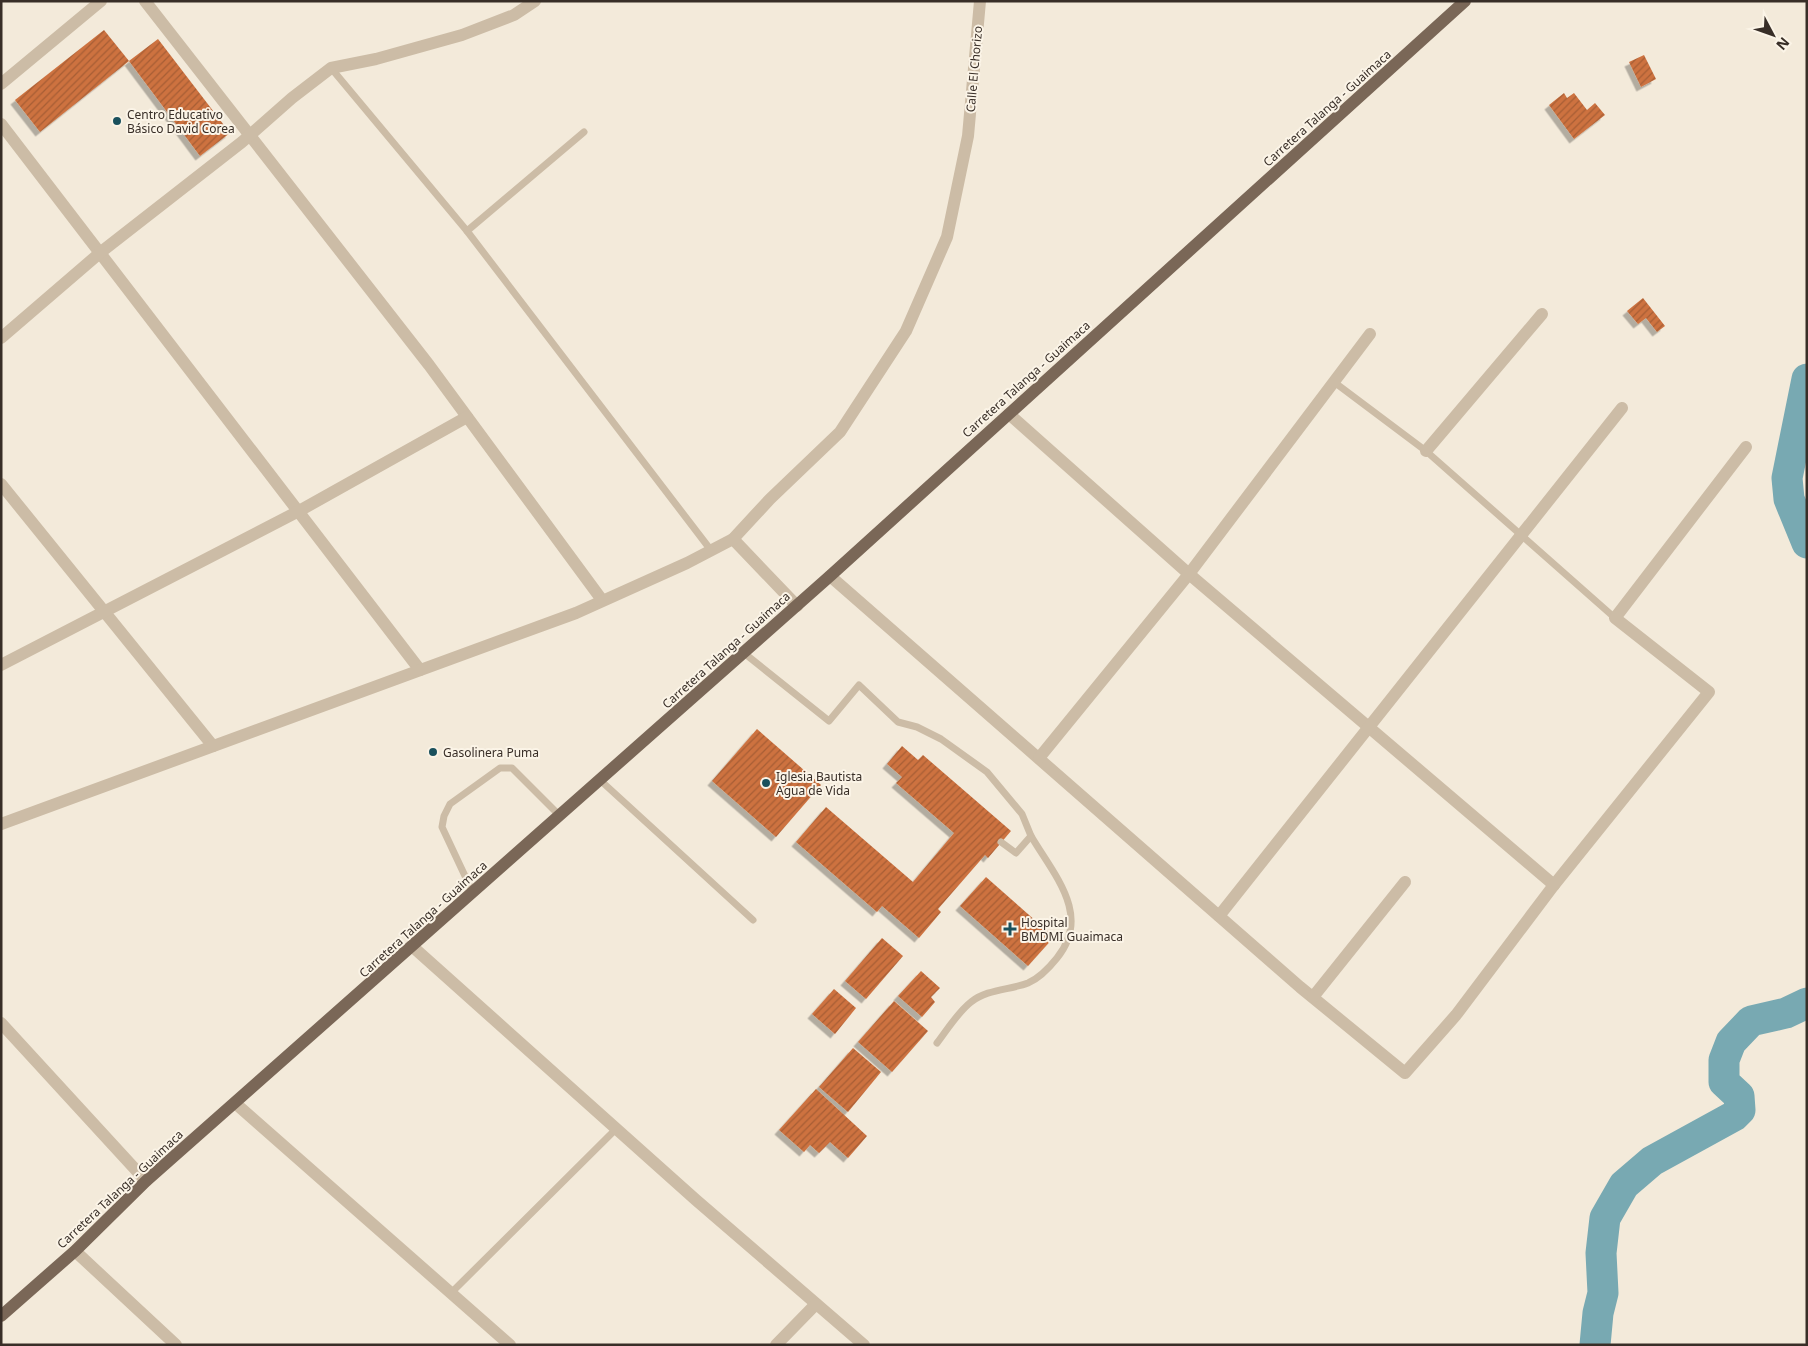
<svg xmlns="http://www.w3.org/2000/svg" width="1808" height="1346" font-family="'Noto Sans',sans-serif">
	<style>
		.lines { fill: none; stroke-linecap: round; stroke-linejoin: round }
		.river { stroke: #78a9b2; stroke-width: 31 }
		.building { fill: url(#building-hatch); filter: url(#shadow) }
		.service { stroke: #ccbca6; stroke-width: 7 }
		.minor { stroke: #ccbca6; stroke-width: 12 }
		.primary { stroke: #7a6757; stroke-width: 12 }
		.poi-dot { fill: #1a505c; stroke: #fbf4e7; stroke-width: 2 }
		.labels { text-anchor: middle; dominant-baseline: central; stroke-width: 4; stroke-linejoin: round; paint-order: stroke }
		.street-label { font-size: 12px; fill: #382e27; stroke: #fbf4e7 }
		.poi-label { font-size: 12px; fill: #382e27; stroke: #fbf4e7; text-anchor: start }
	</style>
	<defs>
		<pattern id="building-hatch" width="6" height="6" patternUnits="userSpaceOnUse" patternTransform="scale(1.25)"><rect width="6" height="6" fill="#cd723f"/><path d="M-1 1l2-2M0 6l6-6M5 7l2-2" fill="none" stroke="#a75e35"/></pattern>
		<filter id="shadow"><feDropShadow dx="-4.5" dy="4.5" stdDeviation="0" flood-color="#0004"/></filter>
	</defs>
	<rect width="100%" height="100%" fill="#f3eada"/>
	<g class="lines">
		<g class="river">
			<path d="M1807,379L1787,478L1789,499L1807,543"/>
			<path d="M1595,1345L1598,1313L1603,1293L1601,1253L1605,1218L1624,1185L1652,1161L1734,1116L1740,1110L1739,1096L1724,1082V1060L1731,1042L1751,1021L1786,1013L1807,1003"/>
		</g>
	</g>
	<g class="building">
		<path d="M104,30L129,61L40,132L15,100Z"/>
		<path d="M158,39L230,133L200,156L129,61Z"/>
		<path d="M1644,55L1656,79L1641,87L1629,62Z"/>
		<path d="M1564,93L1567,98L1574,93L1587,110L1595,103L1605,115L1574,139L1549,105Z"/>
		<path d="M1643,298L1665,326L1657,332L1646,318L1638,324L1627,311Z"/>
		<path d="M757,729L821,785L776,837L712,781Z"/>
		<path d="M902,746L918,760L923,755L1011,831L988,858L985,855L938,909L941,912L919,938L882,906L877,912L796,842L826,807L913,882L954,833L896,783L902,777L887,764Z"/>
		<path d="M986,877L1054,937L1028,966L960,906Z"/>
		<path d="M882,938L903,956L866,999L845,981Z"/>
		<path d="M921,971L940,988L931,997L935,1002L922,1017L898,996Z"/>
		<path d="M834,989L856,1008L835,1034L812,1014Z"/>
		<path d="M894,1001L928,1031L892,1072L858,1042Z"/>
		<path d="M853,1048L881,1072L848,1112L819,1087Z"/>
		<path d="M816,1089L867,1136L848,1158L830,1142L819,1153L810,1145L804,1152L779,1130Z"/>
	</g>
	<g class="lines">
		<g class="service">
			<path d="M331,68L467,231"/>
			<path d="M584,132L467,231L710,549"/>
			<path d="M1334,382L1426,451L1615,618"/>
			<path d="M744,653L829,721L859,685L898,722L917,727L941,739L987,772L1022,814L1031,836L1016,853L1001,842"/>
			<path d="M600,780L753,920"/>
			<path d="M473,893L442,827L444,816L450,804L500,768H512L560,816"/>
			<path d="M937,1043C947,1030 958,1012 971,1002C987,989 1010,990 1028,983C1040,978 1049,968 1057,958C1092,915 1054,875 1031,836"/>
			<path d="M450,1294L616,1129"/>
		</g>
		<g class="minor">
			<path d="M145,1L429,365L602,600"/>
			<path d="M1,84L101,1"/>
			<path d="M1,124L420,670"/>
			<path d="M1,338L101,252L242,142L292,98L331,68L376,59L462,35L514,15L535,1"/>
			<path d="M1009,414L1189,574L1554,885"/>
			<path d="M1426,451L1542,314"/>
			<path d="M1,484L213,746"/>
			<path d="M733,539L797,606"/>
			<path d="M830,576L1300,987L1405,1073L1456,1015L1554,885L1709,692L1615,618L1746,447"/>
			<path d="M1,665L299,511L467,417"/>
			<path d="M1039,758L1189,574L1370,334"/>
			<path d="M1,824L576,613L687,563L733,539L770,499L840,432L906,331L947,237L968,136L980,1"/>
			<path d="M1219,916L1622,408"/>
			<path d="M413,947L696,1200L864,1345"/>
			<path d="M1313,997L1405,882"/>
			<path d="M1,1023L146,1181"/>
			<path d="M235,1103L510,1345"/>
			<path d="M75,1251L176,1345"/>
			<path d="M776,1345L816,1304"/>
		</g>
		<path class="primary" d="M1,1316L75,1251L146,1181L830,576L1465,1"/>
	</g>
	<g class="poi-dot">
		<circle cx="117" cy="121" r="5"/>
		<circle cx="433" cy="752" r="5"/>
		<circle cx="766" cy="783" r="5"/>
		<path d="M1007.5 921.5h5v5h5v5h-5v5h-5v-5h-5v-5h5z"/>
	</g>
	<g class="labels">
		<g class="street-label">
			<text transform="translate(974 69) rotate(-85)">Calle El Chorizo</text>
			<text transform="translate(1327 108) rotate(-42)">Carretera Talanga - Guaimaca</text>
			<text transform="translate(1026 379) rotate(-42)">Carretera Talanga - Guaimaca</text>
			<text transform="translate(726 650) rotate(-42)">Carretera Talanga - Guaimaca</text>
			<text transform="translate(423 919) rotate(-42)">Carretera Talanga - Guaimaca</text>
			<text transform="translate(120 1189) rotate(-43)">Carretera Talanga - Guaimaca</text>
		</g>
		<g class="poi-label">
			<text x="127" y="114">Centro Educativo<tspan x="127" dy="14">Básico David Corea</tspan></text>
			<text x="443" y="752">Gasolinera Puma</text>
			<text x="776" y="776">Iglesia Bautista<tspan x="776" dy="14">Agua de Vida</tspan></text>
			<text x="1021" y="922">Hospital<tspan x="1021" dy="14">BMDMI Guaimaca</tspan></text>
		</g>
	</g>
	<rect width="1808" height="1346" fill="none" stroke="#382e27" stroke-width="5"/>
	<g transform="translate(1773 35) rotate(131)" stroke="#fbf4e7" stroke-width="4" paint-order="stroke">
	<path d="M0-4L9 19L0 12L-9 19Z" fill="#382e27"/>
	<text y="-8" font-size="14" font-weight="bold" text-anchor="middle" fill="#382e27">N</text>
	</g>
</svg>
